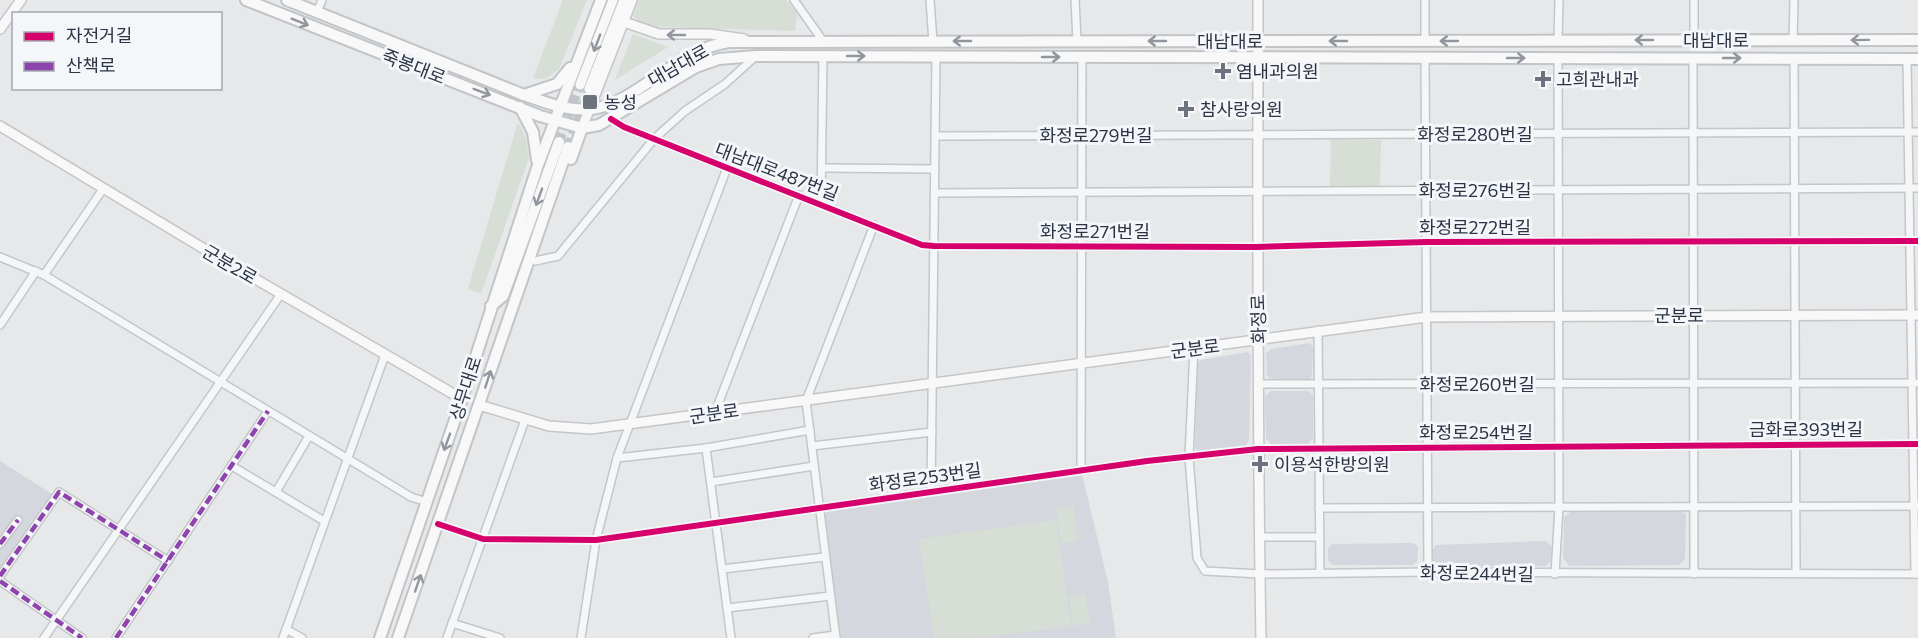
<svg xmlns="http://www.w3.org/2000/svg" width="1918" height="638" font-family="Commissioner,'Noto Sans KR',sans-serif">
	<style>
		.built { fill: #d4d7dd }
		.green { fill: #d6ded6 }
		.lines { fill: none; stroke-linecap: round; stroke-linejoin: round }
		.secondary-tunnel { stroke: #c1c4c9; stroke-width: 9; stroke-dasharray: 9 4.5; stroke-linecap: butt }
		.street-casing { stroke: #c4c6c8; stroke-width: 10 }
		.secondary-casing { stroke: #c4c6c8; stroke-width: 12 }
		.primary-casing { stroke: #c2c5c8; stroke-width: 14 }
		.street { stroke: #f5f6f7; stroke-width: 7 }
		.secondary { stroke: #f8f8f8; stroke-width: 9 }
		.primary { stroke: #f8f8f8; stroke-width: 10 }
		.quiet { stroke: #8e44ad; stroke-width: 4.5; stroke-dasharray: 9 4.5; stroke-linecap: butt }
		.cycleway-casing { stroke: #f4f6f9; stroke-width: 10 }
		.cycleway { stroke: #d6006c; stroke-width: 6 }
		.oneway { stroke: #92969e }
		.poi-dot { fill: #6c737f; stroke: #f4f6f9; stroke-width: 2 }
		.labels { text-anchor: middle; dominant-baseline: central; stroke-width: 6; stroke-linejoin: round; paint-order: stroke }
		.street-label { font-size: 18px; fill: #2b3445; stroke: #f4f6f9 }
		.poi-label { font-size: 18px; fill: #2b3445; stroke: #f4f6f9; text-anchor: start }
	</style>
	<rect width="100%" height="100%" fill="#e6e8ea"/>
	<g class="built">
		<path d="M1310,343L1313,348L1312,376L1308,381L1271,380L1267,375L1266,353L1271,349Z"/>
		<path d="M1248,352L1251,355L1249,440L1246,445L1199,452L1195,448L1197,365L1201,360Z"/>
		<path d="M1270,391H1309L1313,396V439L1307,444H1271L1266,439L1265,397Z"/>
		<path d="M0,461L52,494L0,567Z"/>
		<path d="M1081,470L1108,582L1116,638H836L819,507Z"/>
		<path d="M1681,511L1686,514L1685,559L1679,565L1569,566L1563,558L1564,517L1571,512Z"/>
		<path d="M1546,541L1552,547L1551,560L1546,566L1437,567L1432,562V551L1436,545Z"/>
		<path d="M1413,543L1418,547L1417,561L1412,565H1332L1328,560V549L1332,544Z"/>
	</g>
	<g class="green">
		<path d="M563,0H587L559,69L545,79L533,78Z"/>
		<path d="M639,0H786L797,13L795,31L654,27L640,23L633,16Z"/>
		<path d="M633,34L668,47L615,80Z"/>
		<path d="M518,122L526,138L529,158L481,294L468,289Z"/>
		<path d="M1331,139L1381,140L1380,187L1330,186Z"/>
		<path d="M1074,506L1078,541L1061,543L1056,508Z"/>
		<path d="M1056,520L1071,626L980,638H934L919,539Z"/>
		<path d="M1085,593L1090,623L1073,626L1069,596Z"/>
	</g>
	<g class="lines">
		<g class="secondary-tunnel">
			<path d="M559,142L580,85"/>
			<path d="M568,147L589,89"/>
		</g>
		<g class="street-casing">
			<g id="street">
				<path d="M794,0L823,41"/>
				<path d="M930,0L933,42"/>
				<path d="M1075,0L1077,41"/>
				<path d="M1425,0V41"/>
				<path d="M1694,0V40"/>
				<path d="M317,12L322,0"/>
				<path d="M1558,41L1559,0"/>
				<path d="M1793,41L1794,0"/>
				<path d="M1425,58L1428,572"/>
				<path d="M1693,58L1694,574"/>
				<path d="M1794,59L1796,572"/>
				<path d="M1907,59L1915,574"/>
				<path d="M611,119L624,127L922,245L934,246L1256,247L1426,242L1918,241"/>
				<path d="M936,136L1918,132"/>
				<path d="M823,168L935,169"/>
				<path d="M935,193L1918,188"/>
				<path d="M821,204L823,56"/>
				<path d="M0,257L44,275L411,497L427,502"/>
				<path d="M535,261L558,256L654,139L685,111L725,84L756,56"/>
				<path d="M44,275L103,189"/>
				<path d="M0,325L36,271"/>
				<path d="M1318,330L1320,573"/>
				<path d="M1194,348L1189,457L1197,558L1205,571L1260,574L1428,572L1918,574"/>
				<path d="M1260,384L1918,383"/>
				<path d="M715,412L799,195"/>
				<path d="M812,446L932,432"/>
				<path d="M706,448L731,638"/>
				<path d="M617,458L706,448L810,430"/>
				<path d="M232,466L324,521"/>
				<path d="M1081,470L1082,57"/>
				<path d="M711,482L814,466"/>
				<path d="M931,491L936,56"/>
				<path d="M276,492L309,436"/>
				<path d="M1319,508L1918,506"/>
				<path d="M438,524L483,539L596,540L1147,461L1258,449L1918,444"/>
				<path d="M1259,537H1319"/>
				<path d="M0,544L18,520"/>
				<path d="M722,569L825,557"/>
				<path d="M1555,574L1559,507L1558,58"/>
				<path d="M0,576L59,492L168,561"/>
				<path d="M0,581L82,638"/>
				<path d="M727,608L830,596"/>
				<path d="M452,623L500,638"/>
				<path d="M286,629L302,638"/>
				<path d="M44,638L281,294"/>
				<path d="M116,638L268,411"/>
				<path d="M283,638L385,355"/>
				<path d="M447,638L525,420"/>
				<path d="M581,638L596,540L617,458L727,168"/>
				<path d="M813,638L835,635"/>
				<path d="M836,638L806,401L874,225"/>
			</g>
		</g>
		<g class="secondary-casing">
			<g id="secondary">
				<path d="M1258,0C1258,213 1257,425 1261,638"/>
				<path d="M624,22L659,34H710L744,39"/>
				<path d="M0,29L21,0"/>
				<path d="M580,85L613,0"/>
				<path d="M589,89L624,0"/>
				<path d="M0,126L221,259L462,399"/>
				<path d="M582,128L632,0"/>
				<path d="M479,405L549,426L591,429L1427,317L1918,315"/>
			</g>
		</g>
		<g class="primary-casing">
			<g id="primary">
				<path d="M246,0L540,116L582,128L599,125L696,67L719,59L756,56L1918,59"/>
				<path d="M287,0L524,95C545,102 569,112 592,109C637,103 677,49 729,42L1918,40"/>
				<path d="M524,95L557,84L570,68"/>
				<path d="M520,107L533,132L537,160"/>
				<path d="M571,159L582,128"/>
				<path d="M491,306L503,296L559,142"/>
				<path d="M380,638L462,399L538,165L601,0"/>
				<path d="M398,638L568,147"/>
			</g>
		</g>
		<use href="#street" class="street"/>
		<use href="#secondary" class="secondary"/>
		<use href="#primary" class="primary"/>
		<g class="quiet">
			<path d="M0,544L18,520"/>
			<path d="M0,576L59,492L168,561"/>
			<path d="M0,581L82,638"/>
			<path d="M116,638L268,411"/>
		</g>
		<g class="cycleway-casing">
			<g id="cycleway">
				<path d="M611,119L624,127L922,245L934,246L1256,247L1426,242L1918,241"/>
				<path d="M438,524L483,539L596,540L1147,461L1258,449L1918,444"/>
			</g>
		</g>
		<use href="#cycleway" class="cycleway"/>
	</g>
	<defs><path id="oneway-shaft" d="M-6 0H5M1.5-3L5.5 0L1.5 3" fill="none" stroke-width="1.6" stroke-linecap="round" stroke-linejoin="round" transform="scale(1.5)"/></defs>
	<g class="oneway">
		<use href="#oneway-shaft" transform="translate(300 22) rotate(22)"/>
		<use href="#oneway-shaft" transform="translate(676 35) rotate(-180)"/>
		<use href="#oneway-shaft" transform="translate(1644 40) rotate(180)"/>
		<use href="#oneway-shaft" transform="translate(1860 40) rotate(179)"/>
		<use href="#oneway-shaft" transform="translate(962 41) rotate(180)"/>
		<use href="#oneway-shaft" transform="translate(1157 41) rotate(180)"/>
		<use href="#oneway-shaft" transform="translate(1338 41) rotate(180)"/>
		<use href="#oneway-shaft" transform="translate(1449 41) rotate(180)"/>
		<use href="#oneway-shaft" transform="translate(597 43) rotate(111)"/>
		<use href="#oneway-shaft" transform="translate(856 56)"/>
		<use href="#oneway-shaft" transform="translate(1051 57)"/>
		<use href="#oneway-shaft" transform="translate(1516 58)"/>
		<use href="#oneway-shaft" transform="translate(1732 58)"/>
		<use href="#oneway-shaft" transform="translate(482 92) rotate(21)"/>
		<use href="#oneway-shaft" transform="translate(539 197) rotate(110)"/>
		<use href="#oneway-shaft" transform="translate(488 379) rotate(-72)"/>
		<use href="#oneway-shaft" transform="translate(447 442) rotate(110)"/>
		<use href="#oneway-shaft" transform="translate(418 583) rotate(-71)"/>
	</g>
	<g class="poi-dot">
		<path d="M1220 62h6v6h6v6h-6v6h-6v-6h-6v-6h6z"/>
		<path d="M1540 70h6v6h6v6h-6v6h-6v-6h-6v-6h6z"/>
		<rect x="582" y="94" width="16" height="16" rx="3"/>
		<path d="M1183 100h6v6h6v6h-6v6h-6v-6h-6v-6h6z"/>
		<path d="M1257 455h6v6h6v6h-6v6h-6v-6h-6v-6h6z"/>
	</g>
	<g class="labels">
		<g class="street-label">
			<text x="1716" y="40">대남대로</text>
			<text x="1230" y="41">대남대로</text>
			<text transform="translate(678 65) rotate(-29)">대남대로</text>
			<text transform="translate(414 66) rotate(21)">죽봉대로</text>
			<text x="1475" y="134">화정로280번길</text>
			<text x="1096" y="135">화정로279번길</text>
			<text transform="translate(777 171) rotate(21)">대남대로487번길</text>
			<text x="1475" y="190">화정로276번길</text>
			<text x="1475" y="227">화정로272번길</text>
			<text x="1095" y="231">화정로271번길</text>
			<text transform="translate(230 264) rotate(30)">군분2로</text>
			<text x="1679" y="315">군분로</text>
			<text transform="translate(1258 319) rotate(-92)">화정로</text>
			<text transform="translate(1195 348) rotate(-7)">군분로</text>
			<text x="1477" y="384">화정로260번길</text>
			<text transform="translate(465 388) rotate(-72)">상무대로</text>
			<text transform="translate(714 413) rotate(-8)">군분로</text>
			<text x="1806" y="429">금화로393번길</text>
			<text x="1476" y="432">화정로254번길</text>
			<text transform="translate(925 477) rotate(-8)">화정로253번길</text>
			<text transform="translate(1477 573) rotate(1)">화정로244번길</text>
		</g>
		<g class="poi-label">
			<text x="1236" y="71">염내과의원</text>
			<text x="1556" y="79">고희관내과</text>
			<text x="604" y="102">농성</text>
			<text x="1200" y="109">참사랑의원</text>
			<text x="1274" y="464">이용석한방의원</text>
		</g>
	</g>
	<rect x="12" y="12" width="210" height="78" fill="#f4f6f9" stroke="#a4a8b1" stroke-width="1.5"/>
	<rect x="24" y="32" width="30" height="9" fill="#d6006c" stroke="#a4a8b1" stroke-width="1.5"/>
	<text x="66" y="42" font-size="18" fill="#2b3445">자전거길</text>
	<rect x="24" y="62" width="30" height="9" fill="#8e44ad" stroke="#a4a8b1" stroke-width="1.5"/>
	<text x="66" y="72" font-size="18" fill="#2b3445">산책로</text>
</svg>
